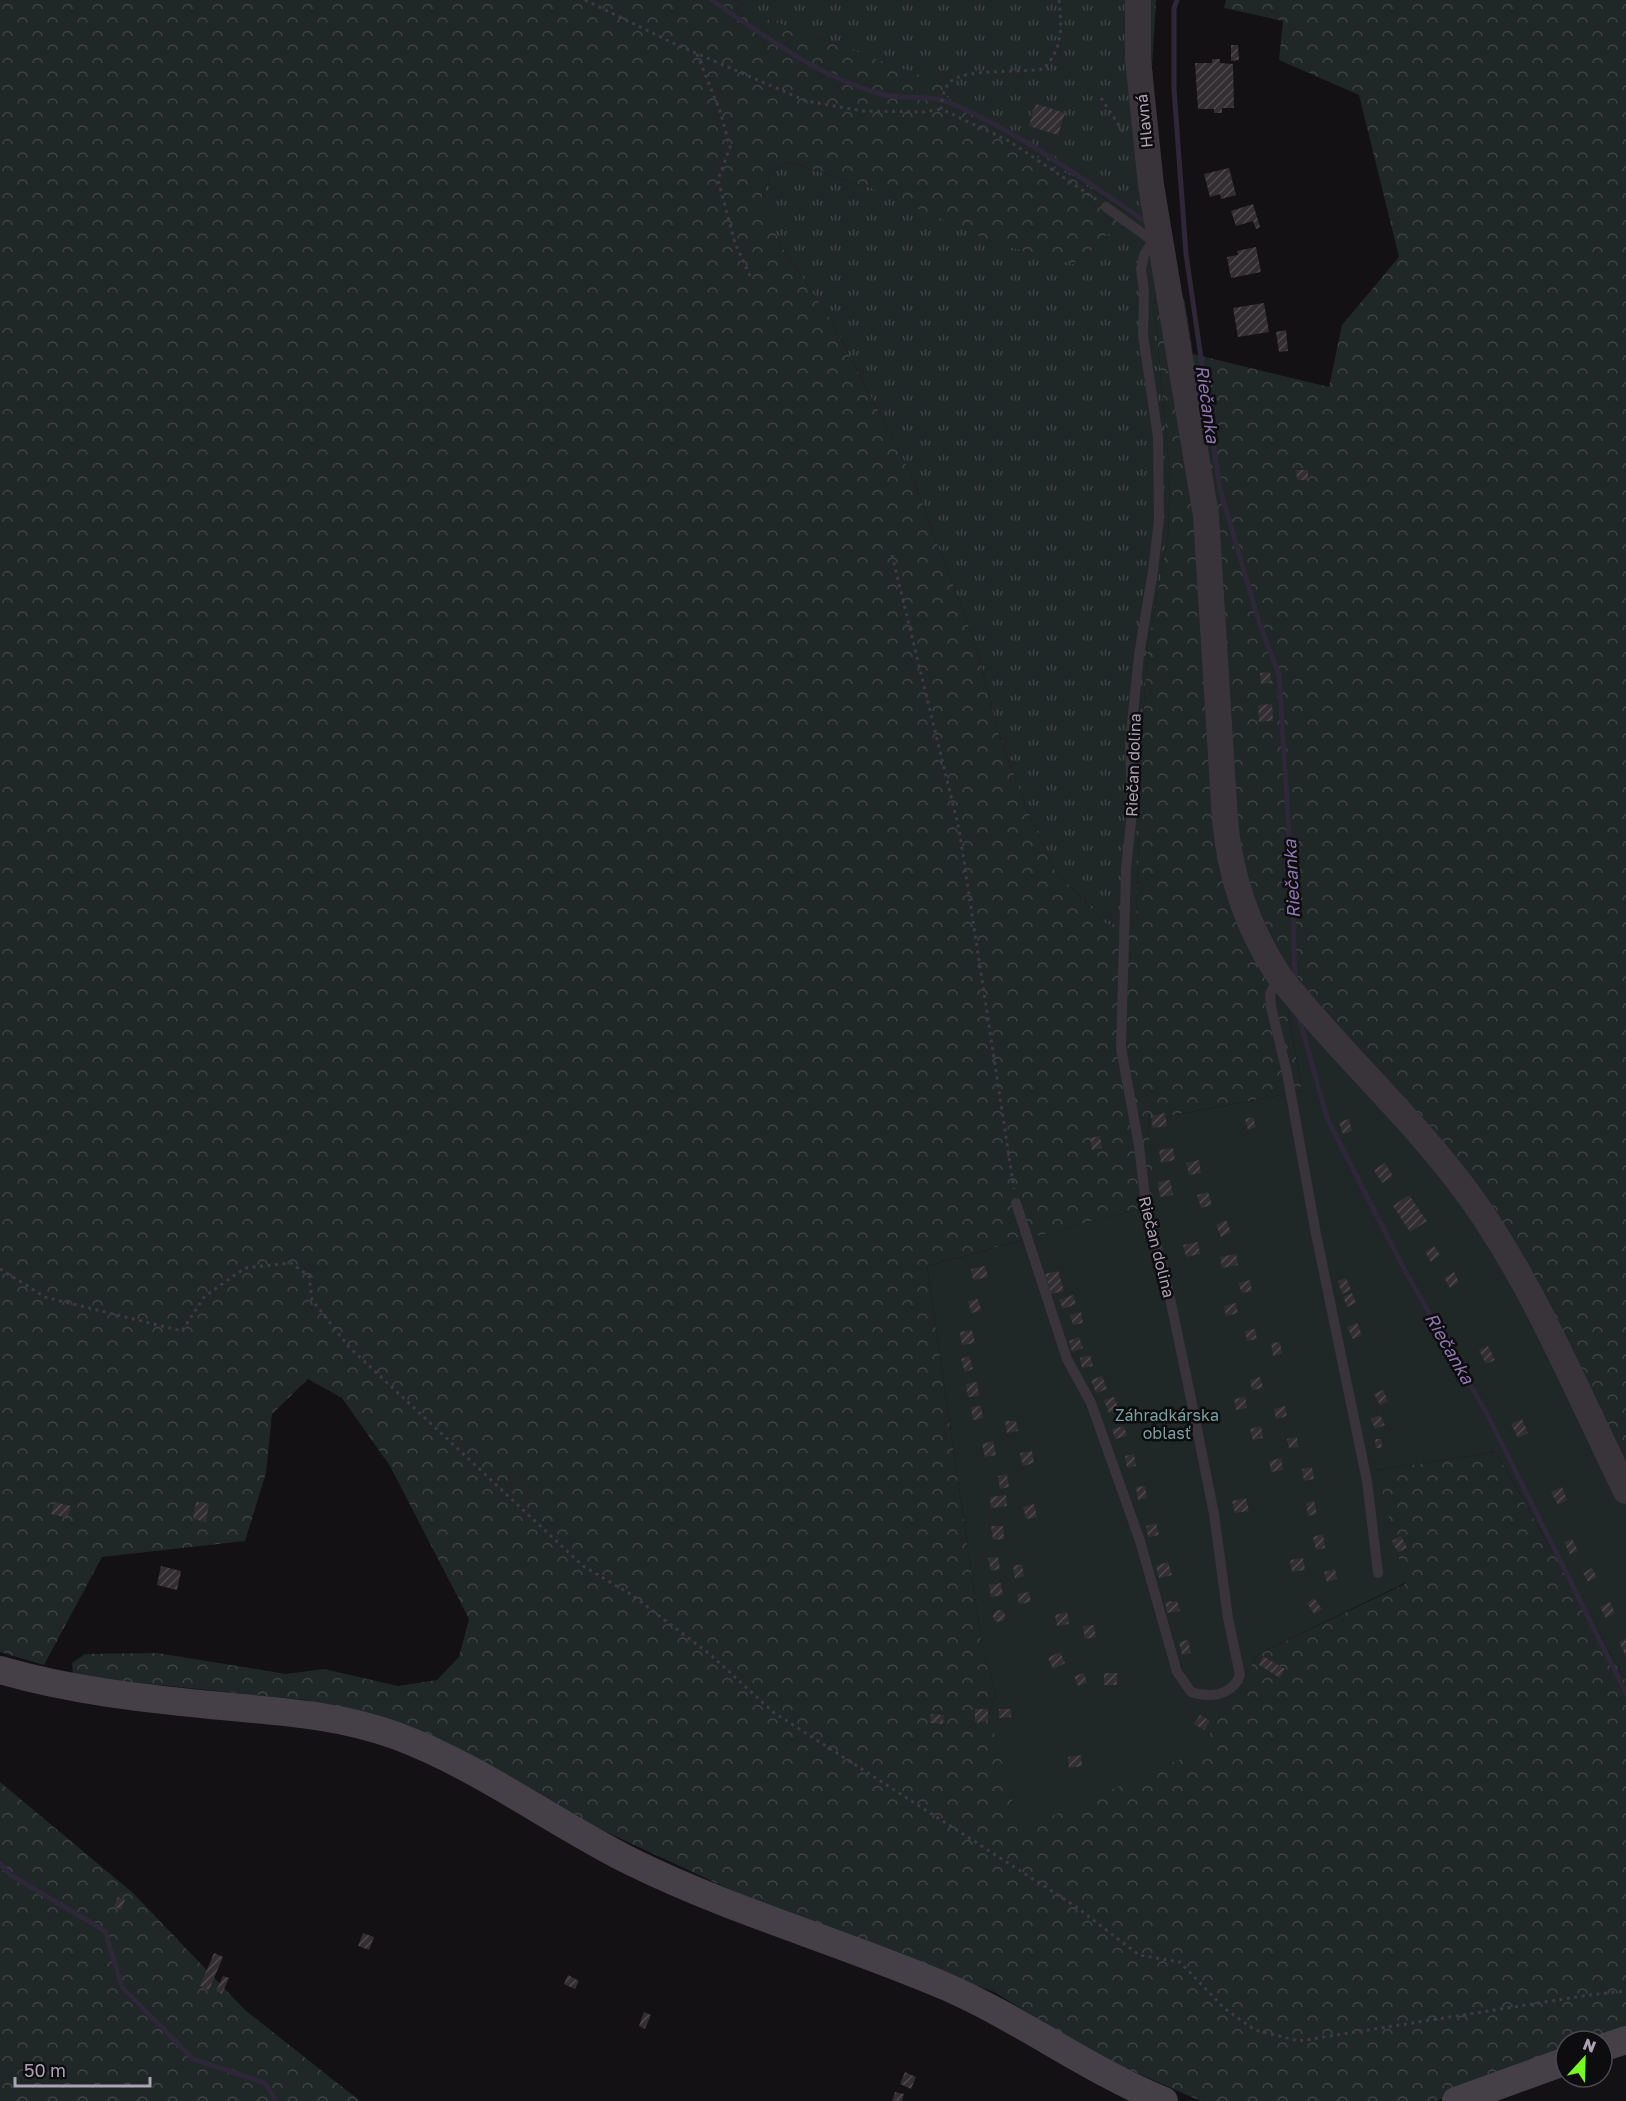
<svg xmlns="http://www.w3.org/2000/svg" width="1626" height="2101" font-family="'Golos Text',sans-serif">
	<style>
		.grass { fill: url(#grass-tufts) }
		.forest { fill: url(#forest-crowns) }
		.garden { fill: #1f2727 }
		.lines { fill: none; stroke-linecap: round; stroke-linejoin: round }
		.stream { stroke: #2d2737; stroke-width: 5 }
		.building { fill: url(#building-hatch) }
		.path { stroke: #3e3a41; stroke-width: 3; stroke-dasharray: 3 4.5; stroke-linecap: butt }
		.service { stroke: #38343a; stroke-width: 10 }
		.tertiary { stroke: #38343a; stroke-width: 26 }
		.secondary { stroke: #454048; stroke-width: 28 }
		.labels { text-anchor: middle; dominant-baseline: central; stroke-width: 5; stroke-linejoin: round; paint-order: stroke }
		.street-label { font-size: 16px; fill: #ada2b4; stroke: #0d0c0e }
		.park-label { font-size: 16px; fill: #77a0a0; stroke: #0d0c0e }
		.water-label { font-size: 18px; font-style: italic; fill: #8f76b1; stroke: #0d0c0e }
	</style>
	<defs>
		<pattern id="grass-tufts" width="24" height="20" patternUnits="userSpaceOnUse" patternTransform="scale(1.5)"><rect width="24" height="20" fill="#1f2727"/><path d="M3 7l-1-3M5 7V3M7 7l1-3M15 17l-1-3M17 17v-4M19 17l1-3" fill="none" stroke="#3d4344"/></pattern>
		<pattern id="forest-crowns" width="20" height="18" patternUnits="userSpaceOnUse" patternTransform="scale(1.5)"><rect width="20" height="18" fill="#1f2727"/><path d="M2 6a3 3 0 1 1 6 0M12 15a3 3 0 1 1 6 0" fill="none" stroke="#3d4344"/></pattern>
		<pattern id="building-hatch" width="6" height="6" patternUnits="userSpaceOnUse" patternTransform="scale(1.5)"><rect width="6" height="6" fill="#322e32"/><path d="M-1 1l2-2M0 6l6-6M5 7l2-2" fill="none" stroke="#4d494d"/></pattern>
	</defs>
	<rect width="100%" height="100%" fill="#131113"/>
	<path class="grass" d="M737,0H1156L1152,67L1162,247L1154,305L1170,475L1168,536L1148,646L1142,731L1136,924H1106L1053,868L1026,807L998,732L978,651L911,474L831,320L781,246L762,198L771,173L789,162L871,188L1073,264L1107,235L1136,218L946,97L941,83L753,14Z"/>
	<g class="forest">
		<path d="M0,0H737L753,14L942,83L947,97L1137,219L1107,235L1073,264L997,244L871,188L789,162L771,173L762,197L781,246L831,320L911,474L978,651L998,732L1026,807L1053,868L1106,924H1136L1142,731L1148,646L1168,536L1170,475L1154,305L1162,247L1185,302L1193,354L1329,387L1342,325L1399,257L1359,95L1279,60L1283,21L1224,8L1226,0H1626V1473L1287,1004L1302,1091L1148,1120L1156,1204L927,1266L982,1645L996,1695L989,1714L1231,1695L1260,1653L1405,1584L1376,1470L1496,1452L1626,1681V2030L1597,2041H1566V2053L1436,2101H1201L1098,2056L994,1992L774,1910L561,1811L305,1700L73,1676L72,1663L85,1654L157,1653L286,1674L324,1669L398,1686L437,1680L459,1657L469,1619L390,1466L342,1398L308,1379L272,1414L266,1473L245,1541L102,1557L44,1665L0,1652Z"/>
		<path d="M0,1782L133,1893L245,2010L360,2101H0Z"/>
	</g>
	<path class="garden" d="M1307,990L1488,1202L1626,1473V1681L1496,1452L1377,1470L1405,1583L1260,1653L1231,1695L1201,1750L1020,1830L989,1713L996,1695L982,1646L927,1266L1155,1204L1148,1120L1302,1091L1287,1004L1295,991Z"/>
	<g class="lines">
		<g class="stream">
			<path d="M711,0C764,35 816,75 877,93C902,101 929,93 953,104C1021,134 1082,178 1143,220"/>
			<path d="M1177,0L1174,8V89L1186,254L1220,489L1259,622L1279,675L1292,879L1295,981"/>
			<path d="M1298,1014L1327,1118L1403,1267L1487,1414L1626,1693"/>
			<path d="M0,1863L9,1874L105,1931L122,1987L193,2059L265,2083L276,2101"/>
		</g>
	</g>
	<g class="building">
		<path d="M1231,45H1238L1239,60L1231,61Z"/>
		<path d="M1212,59H1220V63L1233,64L1234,108H1222V113H1214V109H1198L1195,63H1212Z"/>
		<path d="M1036,104L1065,113L1058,135L1029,126Z"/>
		<path d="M1229,168L1236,195L1221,199L1220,194L1210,197L1204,174Z"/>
		<path d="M1253,204L1260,227L1256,229L1253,221L1236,226L1231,211Z"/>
		<path d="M1256,247L1261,272L1231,278L1227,257L1238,255L1237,251Z"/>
		<path d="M1264,303L1269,332L1238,337L1233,308Z"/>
		<path d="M1286,330L1288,351L1279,352L1276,332Z"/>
		<path d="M1296,470H1308V480H1297Z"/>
		<path d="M1270,672L1271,683L1261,684L1260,673Z"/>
		<path d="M1272,704L1273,721L1259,722L1258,705Z"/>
		<path d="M1165,1113L1167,1126L1153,1128L1151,1116Z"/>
		<path d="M1253,1117L1256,1127L1248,1130L1245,1119Z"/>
		<path d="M1349,1119L1352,1131L1343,1134L1339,1122Z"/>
		<path d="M1100,1136L1102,1148L1092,1150L1090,1138Z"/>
		<path d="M1173,1148L1175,1160L1161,1163L1159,1150Z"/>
		<path d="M1199,1160L1201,1173L1189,1175L1186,1163Z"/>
		<path d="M1385,1163L1393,1176L1382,1183L1374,1170Z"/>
		<path d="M1170,1180L1173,1195L1160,1197L1158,1182Z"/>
		<path d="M1208,1192L1212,1205L1201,1208L1197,1195Z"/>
		<path d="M1409,1195L1427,1221L1410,1232L1393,1206Z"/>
		<path d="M1226,1220L1231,1232L1221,1237L1216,1225Z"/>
		<path d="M1198,1242L1200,1254L1186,1257L1183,1245Z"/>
		<path d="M1434,1246L1440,1255L1431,1262L1425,1252Z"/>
		<path d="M1236,1254L1238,1265L1222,1268L1220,1257Z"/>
		<path d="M985,1266L988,1277L973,1280L971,1269Z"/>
		<path d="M1058,1271L1064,1291L1051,1294L1045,1274Z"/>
		<path d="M1454,1272L1459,1282L1450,1288L1444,1278Z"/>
		<path d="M1346,1278L1351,1290L1342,1294L1338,1281Z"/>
		<path d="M1250,1280L1252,1291L1242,1293L1238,1283Z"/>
		<path d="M1352,1293L1356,1303L1347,1307L1343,1297Z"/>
		<path d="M1073,1295L1076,1304L1063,1309L1059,1300Z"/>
		<path d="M978,1299L981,1311L971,1313L968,1301Z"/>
		<path d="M1236,1303L1238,1313L1226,1316L1224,1306Z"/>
		<path d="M1081,1312L1083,1323L1073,1325L1070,1315Z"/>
		<path d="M1357,1323L1362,1335L1353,1339L1347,1327Z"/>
		<path d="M1255,1329L1257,1339L1247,1341L1245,1331Z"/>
		<path d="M972,1330L975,1343L962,1345L960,1332Z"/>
		<path d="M1079,1337L1083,1348L1072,1352L1069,1341Z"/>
		<path d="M1280,1342L1282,1354L1273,1356L1271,1343Z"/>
		<path d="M1488,1346L1495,1360L1486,1364L1479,1350Z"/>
		<path d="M1090,1355L1093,1366L1082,1368L1080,1358Z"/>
		<path d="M969,1356L973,1369L965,1372L961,1359Z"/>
		<path d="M1102,1376L1107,1389L1096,1393L1091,1380Z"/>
		<path d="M1260,1377L1263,1388L1252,1390L1250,1380Z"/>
		<path d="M977,1382L979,1396L968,1397L966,1384Z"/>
		<path d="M1383,1390L1388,1401L1380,1405L1374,1394Z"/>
		<path d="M1114,1397L1119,1409L1109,1413L1104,1400Z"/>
		<path d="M1245,1397L1247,1408L1236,1410L1234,1399Z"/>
		<path d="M981,1406L983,1418L973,1420L971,1407Z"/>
		<path d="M1285,1406L1287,1416L1276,1419L1274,1409Z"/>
		<path d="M1380,1415L1385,1425L1375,1429L1371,1419Z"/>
		<path d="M1522,1419L1528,1433L1518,1438L1511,1424Z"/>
		<path d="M1005,1421H1016L1018,1431L1007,1433Z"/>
		<path d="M1124,1426L1127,1436L1115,1439L1112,1429Z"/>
		<path d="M1261,1426L1263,1438L1253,1440L1250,1429Z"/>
		<path d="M1297,1437L1298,1447L1289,1448L1287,1439Z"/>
		<path d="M1375,1439H1381L1382,1448H1376Z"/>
		<path d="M993,1441L996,1455L985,1457L982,1444Z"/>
		<path d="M1032,1451L1034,1463L1023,1466L1020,1453Z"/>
		<path d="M1134,1454L1136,1466L1127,1468L1125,1456Z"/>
		<path d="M1281,1458L1283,1470L1271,1472L1269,1461Z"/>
		<path d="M1312,1467L1314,1479L1304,1481L1302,1469Z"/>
		<path d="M1007,1474L1009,1487L1000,1489L998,1476Z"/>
		<path d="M1145,1486L1147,1498L1138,1500L1136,1487Z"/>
		<path d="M1562,1487L1567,1500L1558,1505L1551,1492Z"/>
		<path d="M1006,1495L1007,1506L991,1508L990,1497Z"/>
		<path d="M1246,1498L1249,1511L1235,1513L1232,1501Z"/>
		<path d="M1314,1501L1317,1514L1308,1516L1306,1503Z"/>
		<path d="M55,1502L71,1506L67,1518L51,1514Z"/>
		<path d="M196,1502L209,1504L206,1522L193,1519Z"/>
		<path d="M1034,1504L1037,1517L1026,1519L1023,1507Z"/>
		<path d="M1156,1523L1159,1535L1148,1537L1146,1526Z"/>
		<path d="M991,1526H1003L1004,1539L993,1540Z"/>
		<path d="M1323,1534L1325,1548L1316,1550L1313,1537Z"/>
		<path d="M1401,1536L1407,1548L1398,1552L1392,1541Z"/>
		<path d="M1572,1539L1578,1551L1570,1554L1564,1542Z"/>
		<path d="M998,1557L1000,1569L991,1571L988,1558Z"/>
		<path d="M1303,1558L1305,1570L1292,1572L1290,1560Z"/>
		<path d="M1168,1562L1172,1575L1159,1578L1156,1566Z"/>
		<path d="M1022,1564L1024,1576L1015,1579L1013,1566Z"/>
		<path d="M161,1566L181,1571L177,1590L157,1585Z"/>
		<path d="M1592,1568L1597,1577L1588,1582L1583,1573Z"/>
		<path d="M1335,1569L1337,1579L1327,1582L1324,1572Z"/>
		<path d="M1001,1583L1003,1595L991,1597L989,1585Z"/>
		<path d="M1029,1592L1031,1602L1019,1604L1017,1594Z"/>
		<path d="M1314,1598L1322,1609L1314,1614L1307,1603Z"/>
		<path d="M1177,1601L1180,1611L1167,1613L1165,1602Z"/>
		<path d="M1610,1602L1615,1613L1606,1618L1600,1607Z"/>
		<circle cx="999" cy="1616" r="6"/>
		<path d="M1067,1612L1069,1624L1057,1626L1055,1615Z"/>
		<path d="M1094,1625L1096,1637L1085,1639L1083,1626Z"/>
		<path d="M1626,1639V1657L1619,1642Z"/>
		<path d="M1188,1640L1191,1653L1182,1655L1179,1642Z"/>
		<path d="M1060,1652L1065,1663L1053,1669L1048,1658Z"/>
		<path d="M1263,1656L1285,1669L1280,1678L1259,1665Z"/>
		<path d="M1084,1673L1087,1683L1078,1686L1074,1676Z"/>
		<rect x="1104" y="1673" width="13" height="12"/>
		<path d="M975,1709H988V1721L975,1722Z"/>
		<path d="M999,1709H1011V1717L999,1718Z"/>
		<path d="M931,1714L944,1715L943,1724L930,1723Z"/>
		<path d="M1200,1715L1210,1721L1204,1730L1194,1724Z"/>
		<path d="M1081,1755L1082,1766L1069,1768L1068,1757Z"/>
		<path d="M118,1897L125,1900L121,1910L114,1907Z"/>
		<path d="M363,1933L374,1937L369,1950L358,1946Z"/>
		<path d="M214,1953L223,1957L209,1990L200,1986Z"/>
		<path d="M568,1975L579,1981L575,1989L564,1984Z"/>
		<path d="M223,1976L229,1978L222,1994L216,1991Z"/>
		<path d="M644,2012L651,2015L645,2029L639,2026Z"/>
		<path d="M905,2072L916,2077L911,2089L900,2084Z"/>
		<path d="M895,2092L904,2094L902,2101H892Z"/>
	</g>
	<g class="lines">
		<g class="path">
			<path d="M585,0L673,43L806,101L863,111L923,112L941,109"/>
			<path d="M1059,0C1062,26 1063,50 1043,69C1021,73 964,68 950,82C943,89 942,100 941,109L1009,141L1097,200"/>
			<path d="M697,54L720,111L730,147L718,180L735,243L750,276"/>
			<path d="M1101,98L1124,133"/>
			<path d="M892,555L959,829L1014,1189"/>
			<path d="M0,1269L45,1297L182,1331L205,1296L245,1268L291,1263L309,1276L312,1300L349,1347L583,1566L632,1595L712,1656L773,1712L1075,1906L1139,1955L1180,1962L1224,2008L1255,2030L1299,2041L1589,1995L1626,1991"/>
		</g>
		<g class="service">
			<path d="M1106,207L1153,241H1158"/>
			<path d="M1279,976L1270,994L1271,1007L1287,1073L1316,1234L1367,1481L1378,1573"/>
			<path d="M1016,1203L1067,1359L1091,1403L1140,1541L1177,1672L1191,1692C1210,1698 1232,1696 1240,1675L1228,1618L1214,1514L1191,1399L1165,1274L1147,1214L1139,1146L1121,1048L1126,869L1132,812L1130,743L1139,655L1153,571L1159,519L1158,437L1143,335L1144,291L1141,269L1144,255L1153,241"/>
		</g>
		<path class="tertiary" d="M1138,0V59L1151,185L1206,516L1225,820C1230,877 1247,927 1279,976C1339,1052 1412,1117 1469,1195C1534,1285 1577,1392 1626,1491"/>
		<g class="secondary">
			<path d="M0,1670C68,1690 140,1698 211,1705C273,1711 338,1714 397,1736C480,1767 552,1822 630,1861C733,1912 842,1942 947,1987C1022,2020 1088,2070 1164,2101"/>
			<path d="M1602,2048L1626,2040"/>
			<path d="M1456,2101L1566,2061"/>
		</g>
	</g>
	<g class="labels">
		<g class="street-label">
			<text transform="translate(1144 121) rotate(-96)">Hlavná</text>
			<text transform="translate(1133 765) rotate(-88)">Riečan dolina</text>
			<text transform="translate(1157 1247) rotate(76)">Riečan dolina</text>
		</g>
		<g class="park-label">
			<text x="1167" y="1415">Záhradkárska<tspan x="1167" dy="18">oblasť</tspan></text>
		</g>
		<g class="water-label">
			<text transform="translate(1208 404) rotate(82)">Riečanka</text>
			<text transform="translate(1291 879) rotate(-93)">Riečanka</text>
			<text transform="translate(1450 1348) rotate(60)">Riečanka</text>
		</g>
	</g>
	<g transform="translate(1584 2059) rotate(22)"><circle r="28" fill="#0d0c0e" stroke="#4d4850" stroke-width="1.5"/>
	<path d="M0-4.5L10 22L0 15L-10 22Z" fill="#76fa22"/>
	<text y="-9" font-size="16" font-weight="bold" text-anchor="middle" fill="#ada2b4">N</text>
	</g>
	<path d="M15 2077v9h135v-9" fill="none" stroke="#ada2b4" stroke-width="3"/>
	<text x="24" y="2077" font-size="18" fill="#ada2b4" stroke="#0d0c0e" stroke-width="4.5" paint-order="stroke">50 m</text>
</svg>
